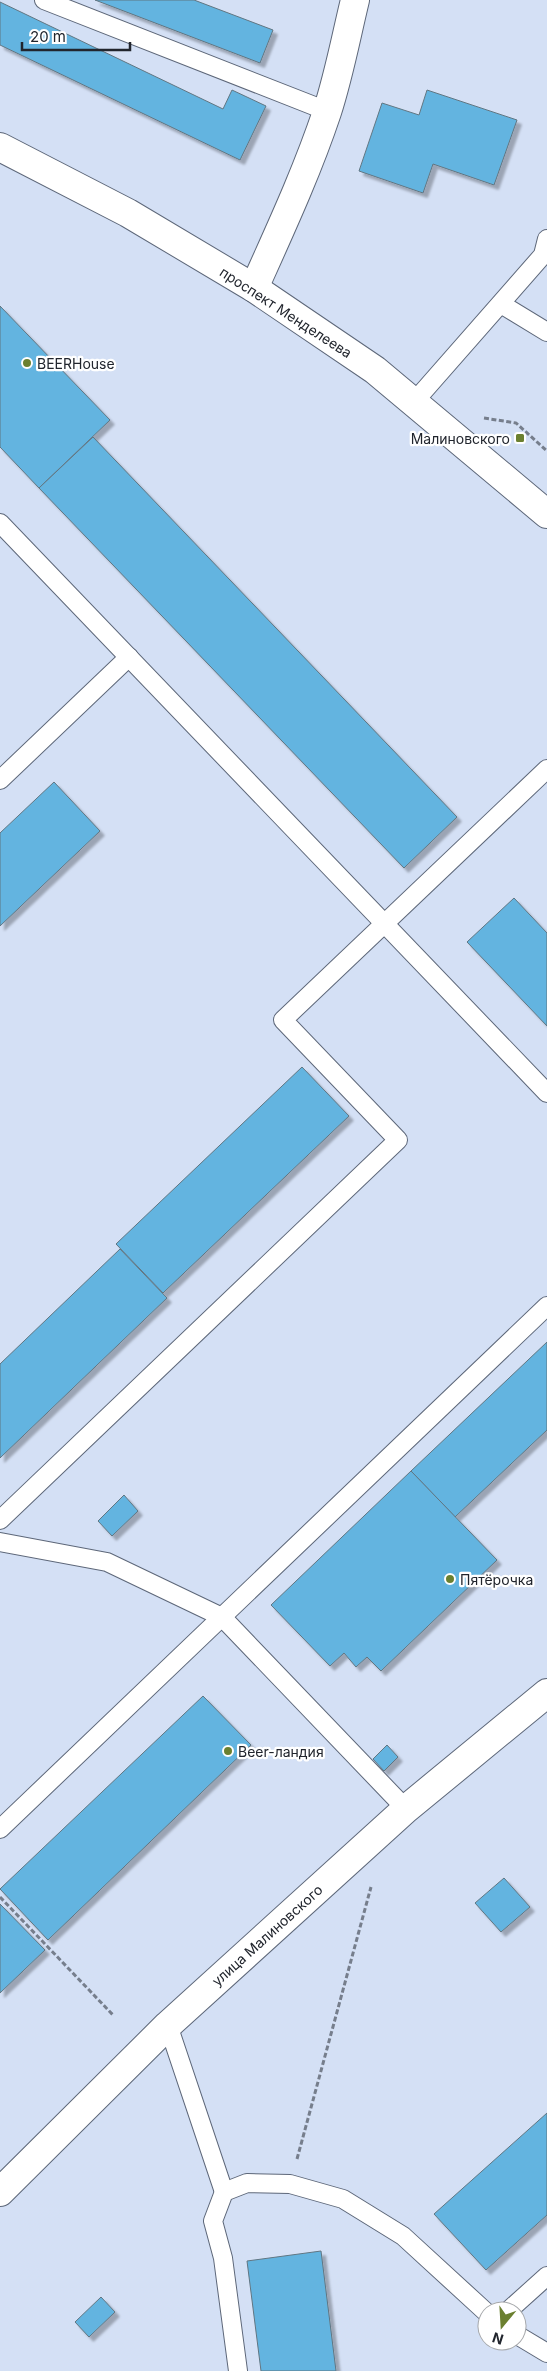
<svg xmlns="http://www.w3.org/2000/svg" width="547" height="2371" font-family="Inter,sans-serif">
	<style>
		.building { fill: #63b4e0; stroke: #617682; filter: url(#shadow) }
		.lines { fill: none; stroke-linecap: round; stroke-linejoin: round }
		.lane-casing { stroke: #5d6779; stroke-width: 20 }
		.street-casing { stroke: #5d6779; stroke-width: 30 }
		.secondary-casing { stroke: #5d6779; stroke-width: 30 }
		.path { stroke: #767e8c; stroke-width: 3; stroke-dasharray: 5 2.5; stroke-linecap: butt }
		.lane { stroke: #fff; stroke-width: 18 }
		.street { stroke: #fff; stroke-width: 28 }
		.secondary { stroke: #fff; stroke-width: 28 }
		.poi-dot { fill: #6b8030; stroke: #fff; stroke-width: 2 }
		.labels { text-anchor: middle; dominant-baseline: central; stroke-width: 4.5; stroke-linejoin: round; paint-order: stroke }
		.street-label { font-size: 14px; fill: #21252d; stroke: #fff }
		.poi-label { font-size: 14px; fill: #21252d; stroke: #fff; text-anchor: start }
	</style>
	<defs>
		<filter id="shadow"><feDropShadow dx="4.5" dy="4.5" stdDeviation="1" flood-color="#0004"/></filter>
	</defs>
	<rect width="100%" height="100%" fill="#d4e0f5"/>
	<g class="building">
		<path d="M95,0H194L273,30L260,63Z"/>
		<path d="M0,2L223,109L232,90L266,106L240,160L0,45Z"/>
		<path d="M427,90L517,120L494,185L433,164L423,193L359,171L382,103L419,115Z"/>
		<path d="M0,306L110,420L39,488L0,447Z"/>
		<path d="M93,437L457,817L404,868L39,488Z"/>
		<path d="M54,782L100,831L0,926V833Z"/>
		<path d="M514,898L547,933V1026L467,942Z"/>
		<path d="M302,1067L349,1116L163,1293L116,1244Z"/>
		<path d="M120,1249L167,1298L0,1458V1364Z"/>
		<path d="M547,1342V1430L455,1517L411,1471Z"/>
		<path d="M411,1471L497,1560L381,1671L367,1657L356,1667L344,1653L330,1666L271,1605Z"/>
		<path d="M124,1495L138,1511L112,1536L98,1521Z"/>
		<path d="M203,1696L251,1745L48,1940L0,1889Z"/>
		<path d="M387,1745L398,1757L384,1771L373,1759Z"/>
		<path d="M504,1878L530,1907L501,1932L475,1903Z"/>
		<path d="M0,1904L45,1950L0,1993Z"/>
		<path d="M547,2113V2215L486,2270L434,2214Z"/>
		<path d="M321,2251L336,2371H261L247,2261Z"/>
		<path d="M101,2297L115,2312L89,2337L75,2322Z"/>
	</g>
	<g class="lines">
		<g class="lane-casing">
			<g id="lane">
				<path d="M44,0L327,111"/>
				<path d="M501,304L547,332"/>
				<path d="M414,402L543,255L547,239"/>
				<path d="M0,523L547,1093"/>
				<path d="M0,780L129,657"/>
				<path d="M0,1520L398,1140L283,1020L547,769"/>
				<path d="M0,1542L107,1562L222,1617L406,1809"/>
				<path d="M0,1829L547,1306"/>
				<path d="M168,2025L224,2192"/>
				<path d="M508,2311L547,2276"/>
				<path d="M517,2335L547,2353"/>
				<path d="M238,2371L223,2258L213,2221L224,2192L247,2183L290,2184L343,2199L403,2236L487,2313"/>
			</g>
		</g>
		<g class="street-casing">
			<path id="street" d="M254,288C280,230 307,172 327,112C339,75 346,37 355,0"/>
		</g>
		<g class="secondary-casing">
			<g id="secondary">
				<path d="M0,147L128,213L254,288L375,370L547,514"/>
				<path d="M0,2192L168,2025L406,1809L547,1693"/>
			</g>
		</g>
		<g class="path">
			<path d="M484,418L516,423L547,451"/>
			<path d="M0,1897L113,2015"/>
			<path d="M297,2159L371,1887"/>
		</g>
		<use href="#lane" class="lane"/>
		<use href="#street" class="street"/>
		<use href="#secondary" class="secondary"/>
	</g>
	<g class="poi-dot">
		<circle cx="27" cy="363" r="5"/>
		<rect x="515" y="433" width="10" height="10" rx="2.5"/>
		<circle cx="450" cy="1579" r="5"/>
		<circle cx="228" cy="1751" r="5"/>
	</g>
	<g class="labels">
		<g class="street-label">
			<text transform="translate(286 312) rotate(33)">проспект Менделеева</text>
			<text transform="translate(267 1935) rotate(-42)">улица Малиновского</text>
		</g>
		<g class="poi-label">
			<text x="37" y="363">BEERHouse</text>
			<text x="510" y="438" text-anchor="end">Малиновского</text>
			<text x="460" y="1579">Пятёрочка</text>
			<text x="238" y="1751">Beer-ландия</text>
		</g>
	</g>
	<g transform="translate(502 2326) rotate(198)"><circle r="24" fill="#ffffff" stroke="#a6a8ab"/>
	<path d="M0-4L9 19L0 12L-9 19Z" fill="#6b8030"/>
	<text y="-8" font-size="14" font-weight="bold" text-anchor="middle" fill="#21252d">N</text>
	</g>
	<path d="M22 42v8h108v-8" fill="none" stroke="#21252d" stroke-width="2.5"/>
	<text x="30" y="42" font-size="15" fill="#21252d" stroke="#ffffff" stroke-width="4" paint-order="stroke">20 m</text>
</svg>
